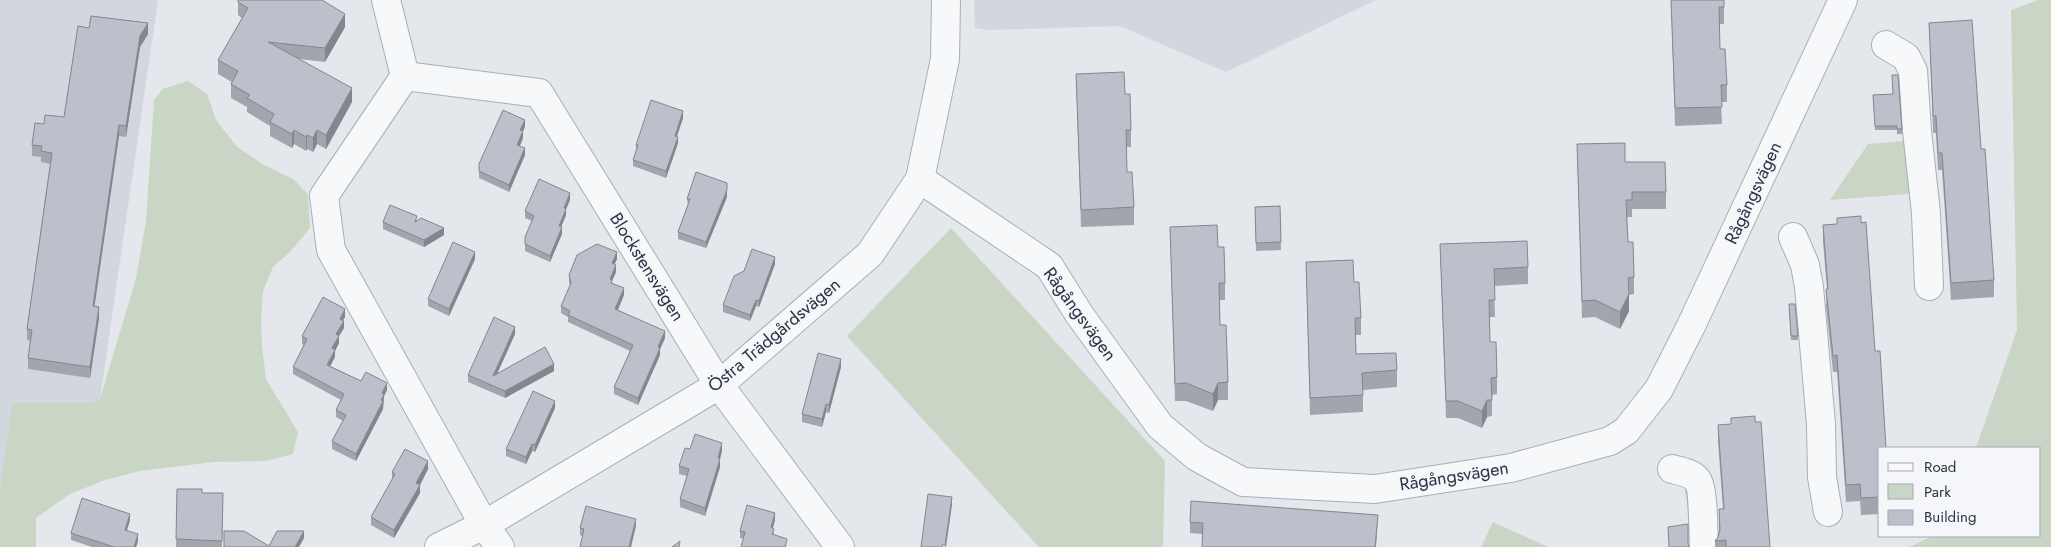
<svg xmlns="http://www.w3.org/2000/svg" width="2051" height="547" font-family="Jost,sans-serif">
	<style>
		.built { fill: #d2d6de }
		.green { fill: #c9d6c5 }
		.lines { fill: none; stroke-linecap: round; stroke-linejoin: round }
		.street-casing { stroke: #a9aeb7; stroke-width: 30 }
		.street { stroke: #f7f8fa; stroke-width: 28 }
		.wall { fill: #a1a5ae }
		.shaded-wall { fill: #83868d }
		.building { fill: #bbc0ca; stroke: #83868d }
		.labels { text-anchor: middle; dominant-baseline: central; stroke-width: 4.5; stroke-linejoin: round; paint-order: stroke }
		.street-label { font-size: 18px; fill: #2b3445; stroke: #f4f6f9 }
	</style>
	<rect width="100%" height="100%" fill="#e4e7ec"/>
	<g class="built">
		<path d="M0,0H158L100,399L90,403H12L0,487Z"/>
		<path d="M974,0H1376L1226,72L1120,26L987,30L975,28Z"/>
	</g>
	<g class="green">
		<path d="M2038,0H2051V547H1909L1933,536H2040V448H1976L2017,330L2011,10Z"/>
		<path d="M188,81L207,94L216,120L237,147L264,165L293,179L308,194L310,228L291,251L273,267L263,291L261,318L262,346L266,379L298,432L293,454L266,461L214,462L140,471L105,480L70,494L36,518V547H0V487L12,403H90L100,399L136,278L146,221L154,100L163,89Z"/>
		<path d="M1916,140L1920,193L1830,200L1868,144Z"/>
		<path d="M951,228L1165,461L1163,547H1039L847,336Z"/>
		<path d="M1493,522L1548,547H1481Z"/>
	</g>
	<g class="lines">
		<g class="street-casing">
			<g id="street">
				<path d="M386,0L405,76L324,196L331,250L484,525L500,547"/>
				<path d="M1886,45L1906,57L1913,71L1917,131L1926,213L1929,286"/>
				<path d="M405,76L539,93L719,385L840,547"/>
				<path d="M920,179L1049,266L1079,314L1160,426L1197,457L1243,482L1375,489L1511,468L1610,441L1626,431L1659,389L1691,326L1843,0"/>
				<path d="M1793,237L1805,265L1809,287L1821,424L1822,477L1828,512"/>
				<path d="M1672,469C1680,471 1692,473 1697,480C1704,488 1703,534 1704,547"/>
				<path d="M439,547L484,525L719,385L870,254L920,179L945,59L946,0"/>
			</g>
		</g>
		<use href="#street" class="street"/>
	</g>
	<g class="wall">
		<path d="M1671,0H1724V24H1719L1720,49L1727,85V102H1721L1722,124L1675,126Z"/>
		<path d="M238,2L345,27L325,62L299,59L352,102L326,149L317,144L313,152L307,149L306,151L294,144L292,148L270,136V126L247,112V107L231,98V84L232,82L218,74V60L242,18L238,15Z"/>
		<path d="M1929,23L1981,149L1994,280V297L1951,300L1942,170H1938L1936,133H1933V130Z"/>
		<path d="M89,28L148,34L140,47L126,137L119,136L94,306L99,318L90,378L28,369V358L31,341L27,340V329L50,164L41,162V157L32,156V145L44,124L64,117Z"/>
		<path d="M1076,74L1125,94L1131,130V147H1126L1127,172L1134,207V225L1081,227Z"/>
		<path d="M1893,94L1902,129V134H1897V130H1875L1873,95Z"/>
		<path d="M683,118L677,136L678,143L666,178L633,166V160L636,151V145Z"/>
		<path d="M525,127L523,131V138L520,146L525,155L509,192L479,178V164Z"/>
		<path d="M1577,144L1666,192V209H1632V217H1627L1628,242L1634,277V294L1629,295V311L1620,329L1595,317L1582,318Z"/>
		<path d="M727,197L706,248L678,239V232L688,205L687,199Z"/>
		<path d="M570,200L566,209V215L561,227L562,234L550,262L525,251V237L532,221L525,218V211Z"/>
		<path d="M1280,206L1281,250L1256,251L1255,207Z"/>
		<path d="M1837,218L1880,448V514L1861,515L1860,501L1846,502L1837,372H1833L1826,306L1827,289L1823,242V225L1837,224Z"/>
		<path d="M417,220L444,235L424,247L383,229V222Z"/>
		<path d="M1170,227L1218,247L1225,283V300H1220V325L1228,382V400H1218L1213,411L1186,401H1175Z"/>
		<path d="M1440,244L1528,267V284L1494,286L1495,317H1489L1490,342L1497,377V394L1492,395V416L1487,417L1482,428L1458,418H1446Z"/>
		<path d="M475,259L449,316L428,306V299Z"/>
		<path d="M617,259L614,265L616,272L612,280V283L624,295L618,310L665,338L660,348V355L638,405L614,394V387L630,351L568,322V317L561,313V306L570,286L569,282V275Z"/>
		<path d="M1306,262L1354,282L1361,318V335H1355L1356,354L1397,370V387L1363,390V412L1310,415Z"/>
		<path d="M775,264L759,307L756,306L750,321L723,312V305L744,271Z"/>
		<path d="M1789,304L1798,336V340H1791Z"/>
		<path d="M345,317L343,320L344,328L339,336V343L335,350V357L330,366L361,381L387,390L384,396L383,409L356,461L332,449V441L343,421L336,417V410L341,400L293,374V367L304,345L302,344V336Z"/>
		<path d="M515,334L497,373L554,371L505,398L468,382V375Z"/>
		<path d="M841,367L829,413L826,412L822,427L802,422V414Z"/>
		<path d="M555,408L535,452L532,451L526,464L506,456V449Z"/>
		<path d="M1718,425L1770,547H1715V541L1718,537L1719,532V509H1723L1718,442Z"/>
		<path d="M690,449L722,451L720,459V467L705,516L680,507V499L687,476L679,474V466Z"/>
		<path d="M428,469L420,485V493L394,538L371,525V517L392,480V472Z"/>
		<path d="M177,489L202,493H223L222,547H176Z"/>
		<path d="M130,520L127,530L138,541L136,547H92L71,540V533Z"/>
		<path d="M775,520L773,528L774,535L787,546L740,538V531Z"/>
		<path d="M1190,522L1378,527L1203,534L1190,533Z"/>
		<path d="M636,526L582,536L580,535V528Z"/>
	</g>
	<g class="shaded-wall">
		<path d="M345,14V27L325,62V48Z"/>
		<path d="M148,23V34L140,47L126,137V126L140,36Z"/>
		<path d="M352,88V102L326,149V135Z"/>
		<path d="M683,111V118L675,142V136Z"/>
		<path d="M525,120V127L520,137V130Z"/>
		<path d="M119,125V136L93,317V306Z"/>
		<path d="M294,130V144L292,148V134Z"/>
		<path d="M317,130V144L313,152V138Z"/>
		<path d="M523,131V138L517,152V145Z"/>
		<path d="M307,135V149L306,151V137Z"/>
		<path d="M678,137V143L666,178V171Z"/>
		<path d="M525,148V155L509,192V185Z"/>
		<path d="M727,190V197L706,248V242Z"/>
		<path d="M570,193V200L564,214V208Z"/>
		<path d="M566,209V215L559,232V226Z"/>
		<path d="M562,227V234L550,262V256Z"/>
		<path d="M444,228V235L424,247V240Z"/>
		<path d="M475,252V259L449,316V309Z"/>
		<path d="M617,252V259L612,270V263Z"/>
		<path d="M775,257V264L759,307V301Z"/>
		<path d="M616,265V272L610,286V279Z"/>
		<path d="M624,288V295L615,316V309Z"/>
		<path d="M1629,294V311L1620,329V312Z"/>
		<path d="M756,300V306L750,321V315Z"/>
		<path d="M99,307V318L90,378V367Z"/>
		<path d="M345,309V317L340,326V319Z"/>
		<path d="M344,321V328L339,336V343L334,353L335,350V357L327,372V365L336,334Z"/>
		<path d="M515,327V334L493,383V376Z"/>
		<path d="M665,331V338L658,354V347Z"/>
		<path d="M660,348V355L638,405V398Z"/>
		<path d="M841,359V367L829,413V405Z"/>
		<path d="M554,364V371L505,398V391Z"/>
		<path d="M387,383V390L384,396L383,409L356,461V454L382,393Z"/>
		<path d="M1218,383V400L1213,411V394Z"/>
		<path d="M1487,400V417L1482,428V411Z"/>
		<path d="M555,401V408L535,452V445Z"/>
		<path d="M826,404V412L822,427V419Z"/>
		<path d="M722,443V451L718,466V458Z"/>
		<path d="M532,444V451L526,464V457Z"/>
		<path d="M720,459V467L705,516V508Z"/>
		<path d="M428,461V469L420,485V493L394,538V530L416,483Z"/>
		<path d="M952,497V505L946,547H945Z"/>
		<path d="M775,513V520L771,534V527Z"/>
		<path d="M130,514V520L125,536V530Z"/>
		<path d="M1378,515L1376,547H1375Z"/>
		<path d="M636,519V526L631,547H629Z"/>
		<path d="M304,531V538L299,547H295Z"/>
		<path d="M138,534V541L136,547H134Z"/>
	</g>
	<g class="building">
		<path d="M238,0H322L345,14L325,48L268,42L352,88L326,135L317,130L313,138L307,135L306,137L294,130L292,134L270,122L274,114L247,98L250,95L231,84L238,71L218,60L248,8L238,2Z"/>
		<path d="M1671,0H1724V7H1719L1720,49H1725L1727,85H1721L1722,107L1675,108Z"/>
		<path d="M91,16L148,23L140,36L126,126L119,125L93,306L99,307L90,367L28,358L32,330L27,329L52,153L41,151L42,146L32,145L35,123L44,124L45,115L64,117L78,26L89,28Z"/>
		<path d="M1972,20L1981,149H1985L1994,280L1951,283L1942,153H1938L1936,116H1933V112L1929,23Z"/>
		<path d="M1124,72L1125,94H1130L1131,130H1126L1127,172H1132L1134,207L1081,210L1076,74Z"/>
		<path d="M1892,75H1898L1902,129H1897V126H1875L1873,95L1893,94Z"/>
		<path d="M651,100L683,111L675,136L678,137L666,171L633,160L638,145H636Z"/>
		<path d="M503,110L525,120L520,130L523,131L517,145L525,148L509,185L479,171V164Z"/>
		<path d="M1625,143V162H1665L1666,192H1632V200H1626L1628,242H1633L1634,277L1628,278L1629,294L1620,312L1595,300L1582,301L1577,144Z"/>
		<path d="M696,172L727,183V190L706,242L678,232L690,199H687Z"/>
		<path d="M539,179L570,193L564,208L566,209L559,226L562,227L550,256L525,244V237L534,216L525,211Z"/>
		<path d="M390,205L417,216L415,222L421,218L444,228L424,240L383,222Z"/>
		<path d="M1280,206L1281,242L1256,243L1255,207Z"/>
		<path d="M1861,216V223L1866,222L1875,351H1880L1886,448H1880V497L1861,498L1860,484L1846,485L1837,355L1833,356L1826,289H1828L1823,225L1837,224V218Z"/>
		<path d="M1217,225L1218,247H1224L1225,283H1219L1220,325H1226L1228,382L1218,383L1213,394L1186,383L1175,384L1170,227Z"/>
		<path d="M1527,241L1528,267L1494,269L1495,300H1489L1490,342H1496L1497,377L1491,378L1492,400H1487L1482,411L1458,401H1446L1440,244Z"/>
		<path d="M453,242L475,252L449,309L428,299Z"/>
		<path d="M597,244L617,252L612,263L616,265L610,279L612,280L611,283L624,288L615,309L665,331L658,347L660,348L638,398L614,387L633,345L568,315L570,311L561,306L571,283L569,275L577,255Z"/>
		<path d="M752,249L775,257L759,301L756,300L750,315L723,305L734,276L744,271Z"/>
		<path d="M1353,260L1354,282H1359L1361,318H1355L1356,354L1396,353L1397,370L1362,373L1363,395L1310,398L1306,262Z"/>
		<path d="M323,297L345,309L340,319L344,321L336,334L339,336L332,348L335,350L327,365L361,381L366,372L387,383L382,393L384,395L381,400L383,401L356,454L332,441L346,415L336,410L344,394L293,367L307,339L302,336Z"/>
		<path d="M1789,304H1795L1798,336H1791Z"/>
		<path d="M494,317L515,327L493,376L545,347L554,364L505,391L468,375Z"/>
		<path d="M818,353L841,359L829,405L826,404L822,419L802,414Z"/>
		<path d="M533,391L555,401L535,445L532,444L526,457L506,449Z"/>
		<path d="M1755,416V422H1761L1770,547H1726V540L1715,541L1718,537L1720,530L1719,509H1724L1718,425L1731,424V418Z"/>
		<path d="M695,434L722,443L718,458L720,459L705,508L680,499L689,469L679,466L685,448L690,449Z"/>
		<path d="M405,449L428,461L416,483L420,485L394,530L371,517L395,474L392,472Z"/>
		<path d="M177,489H202V493H223L222,541L176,539Z"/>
		<path d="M928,494L952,497L945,545H942V547H921Z"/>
		<path d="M82,498L130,514L125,530L138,534L134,547H114L71,533Z"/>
		<path d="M1191,501L1378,515L1375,547H1202L1203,523L1190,522Z"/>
		<path d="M747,505L775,513L771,527L774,529L772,534L787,539L785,547H741L745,532L740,531Z"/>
		<path d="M586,506L636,519L629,547H580L584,529L580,528Z"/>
		<path d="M1688,524V544L1689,547H1669L1668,527Z"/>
		<path d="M224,531H244L269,546L277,531H304L295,547H224Z"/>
		<path d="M680,541L679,547H672Z"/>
	</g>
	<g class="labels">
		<g class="street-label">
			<text transform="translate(1753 193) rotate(-65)">Rågångsvägen</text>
			<text transform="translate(647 267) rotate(58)">Blockstensvägen</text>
			<text transform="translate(1080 314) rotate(54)">Rågångsvägen</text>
			<text transform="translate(774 335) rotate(-40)">Östra Trädgårdsvägen</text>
			<text transform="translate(1454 476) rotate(-9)">Rågångsvägen</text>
		</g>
	</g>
	<rect x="1878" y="447" width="162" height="90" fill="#f4f6f9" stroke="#a4a8b1"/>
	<rect x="1888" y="463" width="25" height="8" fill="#f7f8fa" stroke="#a4a8b1"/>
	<text x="1924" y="472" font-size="15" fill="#2b3445">Road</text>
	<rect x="1888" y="484" width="25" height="15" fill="#c9d6c5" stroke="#a4a8b1"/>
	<text x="1924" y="497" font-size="15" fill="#2b3445">Park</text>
	<rect x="1888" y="510" width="25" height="15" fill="#bbc0ca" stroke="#a4a8b1"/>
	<text x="1924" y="522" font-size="15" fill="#2b3445">Building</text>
</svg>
